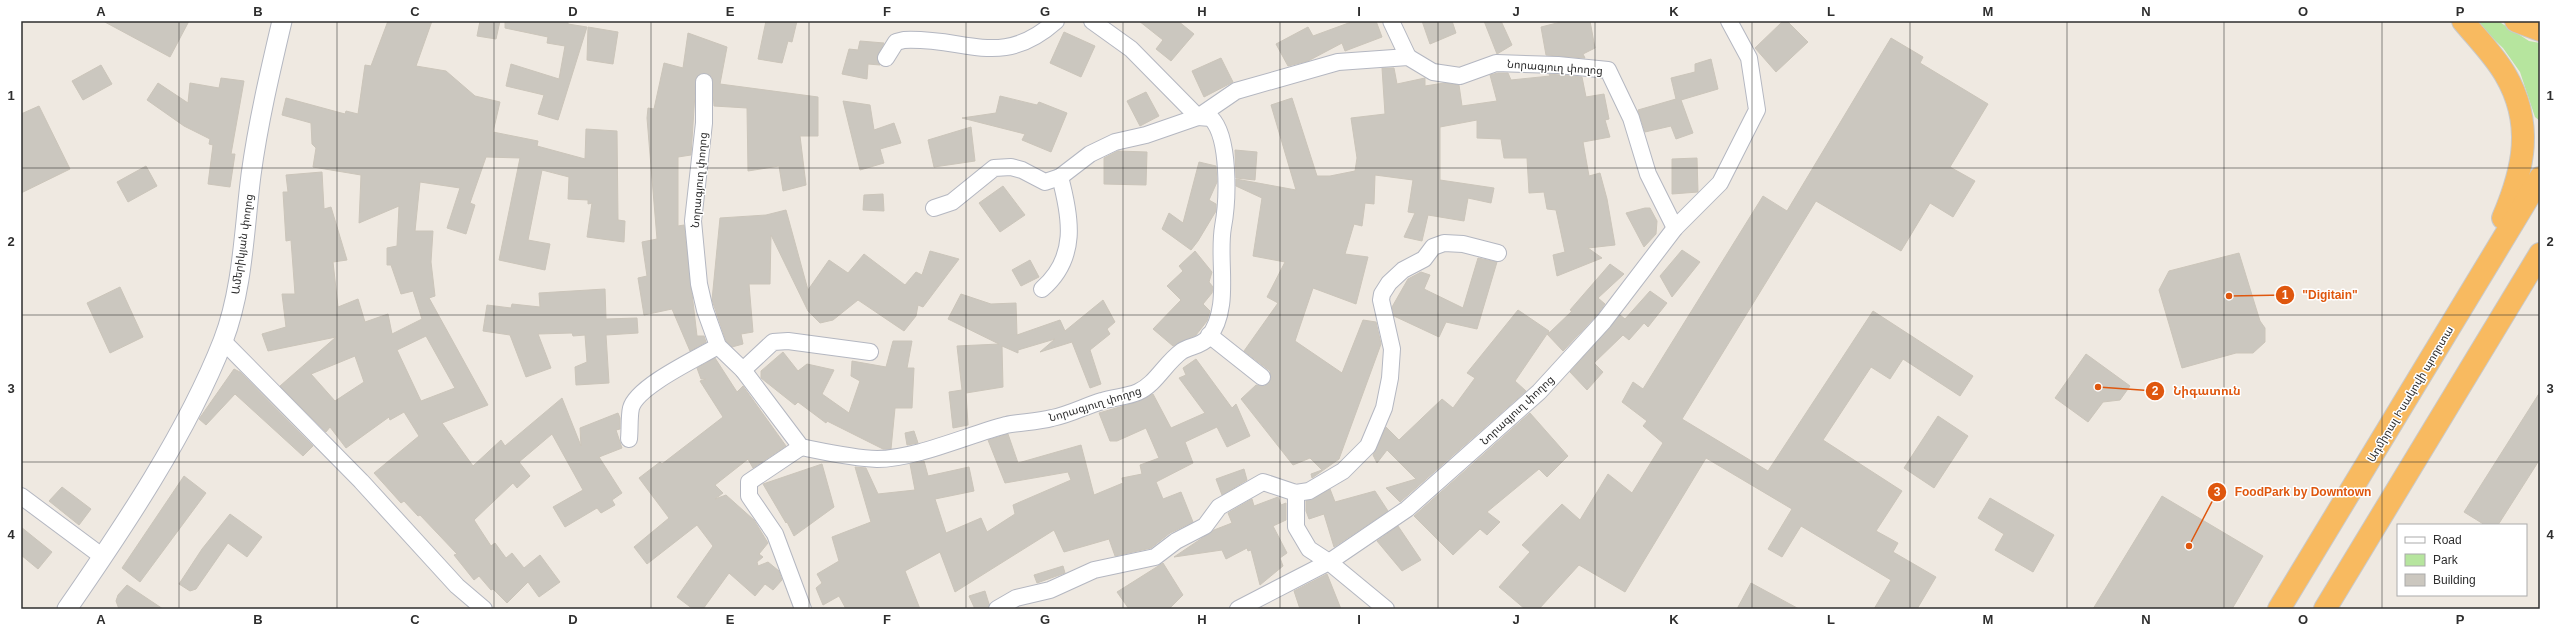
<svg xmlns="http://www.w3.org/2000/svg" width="2561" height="630" font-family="Arial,'Noto Sans Armenian',sans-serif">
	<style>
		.green { fill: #b6e59e }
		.building { fill: #cbc7bf; stroke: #cbc5ba; fill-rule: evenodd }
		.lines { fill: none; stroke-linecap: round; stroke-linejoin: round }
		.minor-casing { stroke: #b4b7c1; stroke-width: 18 }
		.tertiary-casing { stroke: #b4b7c1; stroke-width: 21 }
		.trunk-casing { stroke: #c9c9c9; stroke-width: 24 }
		.minor { stroke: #fff; stroke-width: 16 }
		.tertiary { stroke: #fff; stroke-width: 19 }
		.trunk { stroke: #f8ba60; stroke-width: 22 }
		.grid { fill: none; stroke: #2e2e2e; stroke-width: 1; stroke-opacity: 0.55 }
		.labels { text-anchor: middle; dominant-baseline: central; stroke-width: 3; stroke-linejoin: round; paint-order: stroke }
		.street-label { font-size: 11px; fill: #2e2e2e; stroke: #fff }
		.leader { fill: none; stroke: #df570e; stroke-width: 1.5 }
		.callout-dot { fill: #df570e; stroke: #fff; stroke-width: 1.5 }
		.mark-label { font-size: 12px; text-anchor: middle; font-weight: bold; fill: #fff }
		.callout-label { font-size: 12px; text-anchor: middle; font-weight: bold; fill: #df570e; stroke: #fff; stroke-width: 3; stroke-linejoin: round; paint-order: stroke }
		.neatline { fill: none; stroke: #2e2e2e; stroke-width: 1.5 }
		.grid-label { font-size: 13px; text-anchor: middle; font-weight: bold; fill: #2e2e2e }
	</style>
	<rect width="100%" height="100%" fill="#efe9e1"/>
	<path class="green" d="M2475,21H2498L2529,41L2540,43V121L2535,117L2520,72L2503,48Z"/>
	<g class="building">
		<path d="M103,21H189L170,57Z"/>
		<path d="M388,21H432L416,66L446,71L475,96L500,102L493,132L538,141L537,146L585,159L586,129L617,131L618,220L625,221L624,242L587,237L592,203L588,204V200L568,199L569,177L542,170L528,240L550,244L545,270L499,260L520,158L486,157L470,203L475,205L466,234L447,228L460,188L420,182L415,231H433L431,262L435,296L429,298L488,405L442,423L473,466L501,440L505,446L562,398L581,446L580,428L618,413L620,418V429L616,430L622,448L599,457L622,493L612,500L615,505L601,513L597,508L565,527L553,507L583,490L552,434L519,462L530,476L517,488L513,483L474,520L491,546L495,543L506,558L512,553L524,568L540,555L560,582L539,597L528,582L507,603L493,589L491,590L479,576L474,580L454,555L457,554L420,515L418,516L404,501L401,503L374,473L419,436L404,412L390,420L389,417L346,448L330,427L326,432L280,386L336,337L268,351L262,334L286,327L282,294H295L291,240L286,241L283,192H288L286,175L322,172L324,209L331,207L347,260L333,262L338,307L358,299L365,322L388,314L392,334L422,319L413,291L401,294L391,265H387V248L397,246L399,206L359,223L361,175L313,167L316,148L312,144L311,123L282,115L286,98L345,114L346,111L358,114L365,65L371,66ZM426,336L455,388L421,401L397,350ZM355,356L364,382L335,401L311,374Z"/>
		<path d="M480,21H500L496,39L477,36Z"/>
		<path d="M505,21H568V24L587,27L558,120L538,114L544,95L506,86L511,64L559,79L565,46L547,43L548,37L505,28Z"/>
		<path d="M766,21H797L792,42L788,41L782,63L758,59Z"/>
		<path d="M1139,21H1178L1194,34L1171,61L1156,49L1163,40Z"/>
		<path d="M1354,21H1376L1382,37L1345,51L1342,43L1308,61L1288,66L1276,44L1308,27L1313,36Z"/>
		<path d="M1422,21H1452L1456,33L1430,44Z"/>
		<path d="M1484,21H1501L1512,45L1497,54Z"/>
		<path d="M1565,21H1590L1595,48L1583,54L1585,58L1546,55L1541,27Z"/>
		<path d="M1783,21H1787L1808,42L1776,72L1755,48Z"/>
		<path d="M588,27L618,32L613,64L587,60Z"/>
		<path d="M1064,32L1095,46L1081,77L1050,63Z"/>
		<path d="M688,33L727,47L720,84L818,97V136H800L806,185L783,191L779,166L748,171L747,108L714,106L712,77L704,73L696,78L691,155L678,157V226L684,225L697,336H704L706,342L690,351L672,309L644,315L638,278L647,276L642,242L657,239L647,118L648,108L654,109L664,63L683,68Z"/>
		<path d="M1891,38L1923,57L1920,63L1988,104L1950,167L1975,181L1953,217L1930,203L1901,251L1816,201L1682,419L1768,471L1873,311L1973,376L1960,396L1903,359L1890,379L1871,367L1823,440L1902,491L1876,531L1898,543L1893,552L1936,577L1917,609H1874L1891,580L1801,526L1782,557L1768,549L1792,509L1706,458L1625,592L1579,565L1539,609H1525L1499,587L1530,552L1522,545L1562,504L1580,520L1608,474L1632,493L1663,443L1643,426L1647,421L1622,402L1633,382L1643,389L1763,196L1787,211Z"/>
		<path d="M860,41L884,43L877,57L880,65L868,64L867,79L842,74L849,49L858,50Z"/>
		<path d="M1221,58L1233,82L1204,97L1192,71Z"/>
		<path d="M1711,59L1718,89L1681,100L1693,133L1676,139L1671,126L1645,132L1638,110L1676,99L1671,78L1695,72V64Z"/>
		<path d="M101,65L112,84L83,100L72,81Z"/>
		<path d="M1382,68H1394L1397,84L1425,78V86L1444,83L1459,85L1462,106L1497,101L1490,75L1498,73H1508L1511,80L1550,76L1549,74L1582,77L1586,97L1604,94L1609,119L1605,120L1610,137L1583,142L1589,176L1600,173L1607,199L1615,245L1588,248L1602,258L1557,276L1553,255L1565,252L1556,210L1547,209L1544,192L1529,193L1527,158H1504L1501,139L1477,138V120L1440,127V180L1494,188L1491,203L1468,198L1464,221L1428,215L1422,241L1404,237L1415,213L1408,212L1413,180L1375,175L1374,204L1365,203L1362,226L1354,224L1345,254L1368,257L1356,304L1313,288L1295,341L1342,373L1363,320L1376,322L1381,344L1339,459L1312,478L1311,474L1322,470L1310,458L1293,465L1241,399L1256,385L1265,386L1271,379L1270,371L1244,351L1278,303L1267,297L1285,262L1253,256L1262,198L1236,186V179L1296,190L1271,105L1292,98L1317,176H1330L1355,171L1357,158L1351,118L1385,114Z"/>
		<path d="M221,78L244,81L231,154H235L230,187L208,184L213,145L209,144L210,139L184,126L147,100L158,83L188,103L190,83L219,88Z"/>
		<path d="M1146,92L1159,116L1140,126L1127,101Z"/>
		<path d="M1000,96L1037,105L1039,102L1067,113L1051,152L1022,140L1025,134L962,118L996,113Z"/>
		<path d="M843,101L870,105L874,130L894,123L901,143L880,149L884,163L860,170Z"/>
		<path d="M39,106L70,169L21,193V114Z"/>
		<path d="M971,127L975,161L934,167L928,140Z"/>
		<path d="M1235,150L1257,152L1255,180L1236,178Z"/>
		<path d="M1118,151L1147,152L1146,185L1104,184V158Z"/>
		<path d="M1697,158L1698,192L1672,194V159Z"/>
		<path d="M1199,162L1216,166L1217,182L1209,200L1216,204V211L1198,241L1191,250L1162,229L1169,213L1183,223Z"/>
		<path d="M146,166L157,186L128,202L117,182Z"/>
		<path d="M1003,186L1025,215L1000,232L979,203Z"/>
		<path d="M883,194L884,211L863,210L864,195Z"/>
		<path d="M1645,208H1650L1657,221L1656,234L1644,247L1626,213Z"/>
		<path d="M786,210L808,290L829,260L848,273L864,254L905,285L916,272L922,275L930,251L959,259L923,307L918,305L916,316L904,331L858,300L833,320L820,323L808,311L771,235L770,284H749L753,332L741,334L743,344L732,347L726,341L712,300L720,218L766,215Z"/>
		<path d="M1682,250L1700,262L1672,297L1660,276Z"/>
		<path d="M1195,251L1212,272L1209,282L1213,287L1212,293L1203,304L1210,311L1207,321L1196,335L1173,346L1153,329L1181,300L1167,286L1183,271L1179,266Z"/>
		<path d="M2239,253L2260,321L2265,328V342L2253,353H2236L2182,368L2159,290L2169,271Z"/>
		<path d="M1478,258L1497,262L1477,329L1446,322L1439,337L1394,316L1392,307L1408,279L1421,272L1430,275L1424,289L1463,308Z"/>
		<path d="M1030,260L1039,277L1021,286L1012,270Z"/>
		<path d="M1610,264L1624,274L1598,298L1605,304L1597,315L1563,351L1547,334L1515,381L1526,391L1400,502L1386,488L1416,479L1387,450L1377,463L1373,455L1386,427L1399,440L1442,399L1453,408L1475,378L1467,373L1518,310L1549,331L1548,334L1572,311L1570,310Z"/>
		<path d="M120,287L143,337L110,353L87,303Z"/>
		<path d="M605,289L606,319L637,318L638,333L606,335L609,383L576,385L575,367L587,362L585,335L573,336L572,333L538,334L551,368L526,377L510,335L483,331L487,305L511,308L512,304L540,307L539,293Z"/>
		<path d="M1650,291L1667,303L1648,327L1644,323L1629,340L1623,335L1594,363L1603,372L1587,390L1570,372L1620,315L1625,319Z"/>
		<path d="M961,294L991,304L1016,303L1017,335L1060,320L1065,331L1103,300L1115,322L1107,329L1110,334L1090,350L1101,384L1090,388L1072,342L1040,352L1055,339L1018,350V353L1002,346L1003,387L966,393L968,425L953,428L949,392L962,390L957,346L999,344L948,319Z"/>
		<path d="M893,341H912L907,368H914L912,408H895L891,449H883L827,421L826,423L798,402L795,405L761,378V371L783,352L798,371L807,364L834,370L822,394L849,413L860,381L851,376L852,361L886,367Z"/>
		<path d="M2086,354L2130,386L2120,400L2103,402L2088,422L2055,398Z"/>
		<path d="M715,358L737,392L743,386L786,446L753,468L748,459L715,485L723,493L715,499L726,495L754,520L768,543L759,554L763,557L757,562L758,566L768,562L779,571L782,580L773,590L765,584L755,596L729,573L703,609H693L677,597L713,546L697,525L647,564L634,547L669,518L639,478L660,462L662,464L723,417L700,381L706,379H701L697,368Z"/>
		<path d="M1196,359L1232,408L1236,404L1250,436L1227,447L1217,427L1185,442L1193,463L1156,482L1163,499L1181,492L1193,522L1170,533L1151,548L1115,556L1109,539L1064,552L1054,530L955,592L940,552L905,571L920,609H846L839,596L823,605L816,588L822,583L817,574L839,561L832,537L871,522L855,467L866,468L878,494L915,490L910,464L924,461L928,476L969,467L974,491L935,499L946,533L981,518L987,532L1015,514L1013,505L1071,480L1068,472L1005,483L988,440L1008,434L1018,463L1081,445L1094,495L1123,483L1122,478L1142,474L1140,465L1159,458L1146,428L1117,441H1110L1099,413L1137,402L1153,394L1171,428L1205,413L1179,378L1186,375L1183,368Z"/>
		<path d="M234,369L240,372L313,446L303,456L235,394L206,425L199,419Z"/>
		<path d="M2540,392V459L2498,525H2485L2464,512Z"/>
		<path d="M1530,413L1568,456L1547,477L1539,469L1487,512L1500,522L1487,535L1480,529L1453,555L1414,516Z"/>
		<path d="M1938,416L1968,436L1934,488L1904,468Z"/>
		<path d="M914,431L918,443L907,445L905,433Z"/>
		<path d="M822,464L834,507L794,536L787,522L786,523L763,484Z"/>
		<path d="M1244,469L1247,480L1222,495L1216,479Z"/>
		<path d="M184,476L206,493L140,582L122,568Z"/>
		<path d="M62,487L91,509L79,525L49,501Z"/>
		<path d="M1330,489L1335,502L1375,491L1388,511L1334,547L1324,514L1309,519L1306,511V501Z"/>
		<path d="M2162,496L2263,556L2232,609H2093Z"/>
		<path d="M1278,497L1281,505L1286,503V520L1273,526L1287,553L1280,558L1283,566L1260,585L1251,550L1248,551L1247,548L1226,559L1222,550L1174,557L1214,530L1232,523L1228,513L1252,499L1254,506Z"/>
		<path d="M1990,498L2054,535L2033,572L1995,550L2004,534L1978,518Z"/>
		<path d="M230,514L262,537L247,557L228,543L196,589L190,591L179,584L202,549Z"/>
		<path d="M1398,526L1421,560L1402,571L1377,541Z"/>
		<path d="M21,527L52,552L38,569L21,555Z"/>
		<path d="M1163,563L1183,595L1169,609H1129L1117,592Z"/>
		<path d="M1063,566L1065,573L1037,583L1034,575Z"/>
		<path d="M1327,574L1341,609H1300L1294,591Z"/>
		<path d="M1751,583L1799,609H1737Z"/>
		<path d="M127,585L163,609H119L116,601L118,595Z"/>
		<path d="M985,591L989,604L988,609H975L969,596Z"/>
	</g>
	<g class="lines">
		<g class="minor-casing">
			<g id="minor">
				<path d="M1391,21L1408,57"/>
				<path d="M886,58L896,42L904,40C967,37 1001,70 1056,21"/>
				<path d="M704,82V123L693,221L699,284L705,310L718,346L743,370L801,447C826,452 851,458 877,459C915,459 968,435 1006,425C1021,422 1037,422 1052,418C1069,415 1085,406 1102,401C1114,397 1127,397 1138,392C1156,384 1165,363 1182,351C1190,346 1201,346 1208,338C1232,308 1217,261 1223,227C1228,200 1230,137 1211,118L1198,117L1131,49L1092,21"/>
				<path d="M934,208L952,202L994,168L1011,167L1022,170L1045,182L1060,177L1090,154L1115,142L1146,135L1198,117L1236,91L1338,62L1408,57L1433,72L1460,76L1496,63L1558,65L1608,70L1631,118L1648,174L1675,228"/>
				<path d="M1042,289C1078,258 1071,218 1060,177"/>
				<path d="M1209,335L1262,377"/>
				<path d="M223,341L361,481L457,586L484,609"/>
				<path d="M743,370L773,342L788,341L870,352"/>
				<path d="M629,439C630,429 629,417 631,408C637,386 698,358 718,346"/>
				<path d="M801,447L749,482V496L775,534L803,609"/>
				<path d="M1296,493V527L1309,549L1329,562L1386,609"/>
				<path d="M21,496L103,557"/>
				<path d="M997,609L1016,598L1050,590L1094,570L1155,557L1176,541L1205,526L1219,507L1263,482L1296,493L1309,491L1343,471L1368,446L1384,408L1390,378L1392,349L1381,300L1382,294L1389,283L1403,270L1424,259L1433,247L1444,243L1463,244L1498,253"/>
				<path d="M1238,609L1329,562L1407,509L1539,392L1604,321L1675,228L1720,183L1757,110L1749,58L1729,21"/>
			</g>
		</g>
		<g class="tertiary-casing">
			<path id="tertiary" d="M67,609C123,528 187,433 223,341C243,289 244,230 251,175C258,123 270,72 282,21"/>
		</g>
		<g class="trunk-casing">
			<g id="trunk">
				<path d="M2463,21C2477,38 2494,55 2505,74C2534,123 2524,169 2503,218"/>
				<path d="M2516,21L2540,30"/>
				<path d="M2279,609L2540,178"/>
				<path d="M2325,609L2540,254"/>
			</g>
		</g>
		<use href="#minor" class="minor"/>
		<use href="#tertiary" class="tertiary"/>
		<use href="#trunk" class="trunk"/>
	</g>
	<path class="grid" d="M179,21V609M337,21V609M494,21V609M651,21V609M809,21V609M966,21V609M1123,21V609M1280,21V609M1438,21V609M1595,21V609M1752,21V609M1910,21V609M2067,21V609M2224,21V609M2382,21V609M21,168H2540M21,315H2540M21,462H2540"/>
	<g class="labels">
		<g class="street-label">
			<text transform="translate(1555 67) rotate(4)">Նորագյուղ փողոց</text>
			<text transform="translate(699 180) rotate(-85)">Նորագյուղ փողոց</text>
			<text transform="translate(242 244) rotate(-82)">Ամերիկյան փողոց</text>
			<text transform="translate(2410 394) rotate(-59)">Ադմիրալ Իսակովի պողոտա</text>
			<text transform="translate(1095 404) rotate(-17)">Նորագյուղ փողոց</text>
			<text transform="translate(1517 410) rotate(-43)">Նորագյուղ փողոց</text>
		</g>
	</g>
	<path class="leader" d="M2229 296L2285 295M2098 387L2155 391M2189 546L2217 492"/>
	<g class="callout-dot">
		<circle cx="2229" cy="296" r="4"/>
		<circle cx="2098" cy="387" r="4"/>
		<circle cx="2189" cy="546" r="4"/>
		<circle cx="2285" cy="295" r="10"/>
		<circle cx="2155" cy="391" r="10"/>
		<circle cx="2217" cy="492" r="10"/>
	</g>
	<g class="mark-label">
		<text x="2285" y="299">1</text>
		<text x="2155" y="395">2</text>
		<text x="2217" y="496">3</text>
	</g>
	<g class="callout-label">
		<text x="2330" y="299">"Digitain"</text>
		<text x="2207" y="395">Նիգատուն</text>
		<text x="2303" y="496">FoodPark by Downtown</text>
	</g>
	<rect width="2561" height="630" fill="none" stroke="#ffffff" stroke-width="44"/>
	<rect x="2397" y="524" width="130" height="72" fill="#ffffff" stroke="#ababab"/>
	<rect x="2405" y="537" width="20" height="6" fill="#ffffff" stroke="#ababab"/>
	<text x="2433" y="544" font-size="12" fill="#2e2e2e">Road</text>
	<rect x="2405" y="554" width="20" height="12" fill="#b6e59e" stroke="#ababab"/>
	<text x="2433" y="564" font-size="12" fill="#2e2e2e">Park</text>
	<rect x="2405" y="574" width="20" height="12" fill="#cbc7bf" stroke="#ababab"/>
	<text x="2433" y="584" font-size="12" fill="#2e2e2e">Building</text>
	<rect x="22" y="22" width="2517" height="586" class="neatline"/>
	<g class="grid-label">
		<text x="101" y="16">A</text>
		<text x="258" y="16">B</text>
		<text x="415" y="16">C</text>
		<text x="573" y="16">D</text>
		<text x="730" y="16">E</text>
		<text x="887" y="16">F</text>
		<text x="1045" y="16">G</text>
		<text x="1202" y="16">H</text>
		<text x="1359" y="16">I</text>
		<text x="1516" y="16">J</text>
		<text x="1674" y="16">K</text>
		<text x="1831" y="16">L</text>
		<text x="1988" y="16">M</text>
		<text x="2146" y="16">N</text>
		<text x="2303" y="16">O</text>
		<text x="2460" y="16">P</text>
		<text x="11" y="100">1</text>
		<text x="2550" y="100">1</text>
		<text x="11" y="246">2</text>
		<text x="2550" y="246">2</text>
		<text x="11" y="393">3</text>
		<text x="2550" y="393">3</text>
		<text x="11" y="539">4</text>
		<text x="2550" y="539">4</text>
		<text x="101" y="624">A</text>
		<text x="258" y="624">B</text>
		<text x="415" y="624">C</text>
		<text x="573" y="624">D</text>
		<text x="730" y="624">E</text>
		<text x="887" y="624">F</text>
		<text x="1045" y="624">G</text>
		<text x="1202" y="624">H</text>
		<text x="1359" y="624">I</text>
		<text x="1516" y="624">J</text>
		<text x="1674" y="624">K</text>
		<text x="1831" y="624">L</text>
		<text x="1988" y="624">M</text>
		<text x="2146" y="624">N</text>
		<text x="2303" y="624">O</text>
		<text x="2460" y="624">P</text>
	</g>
</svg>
